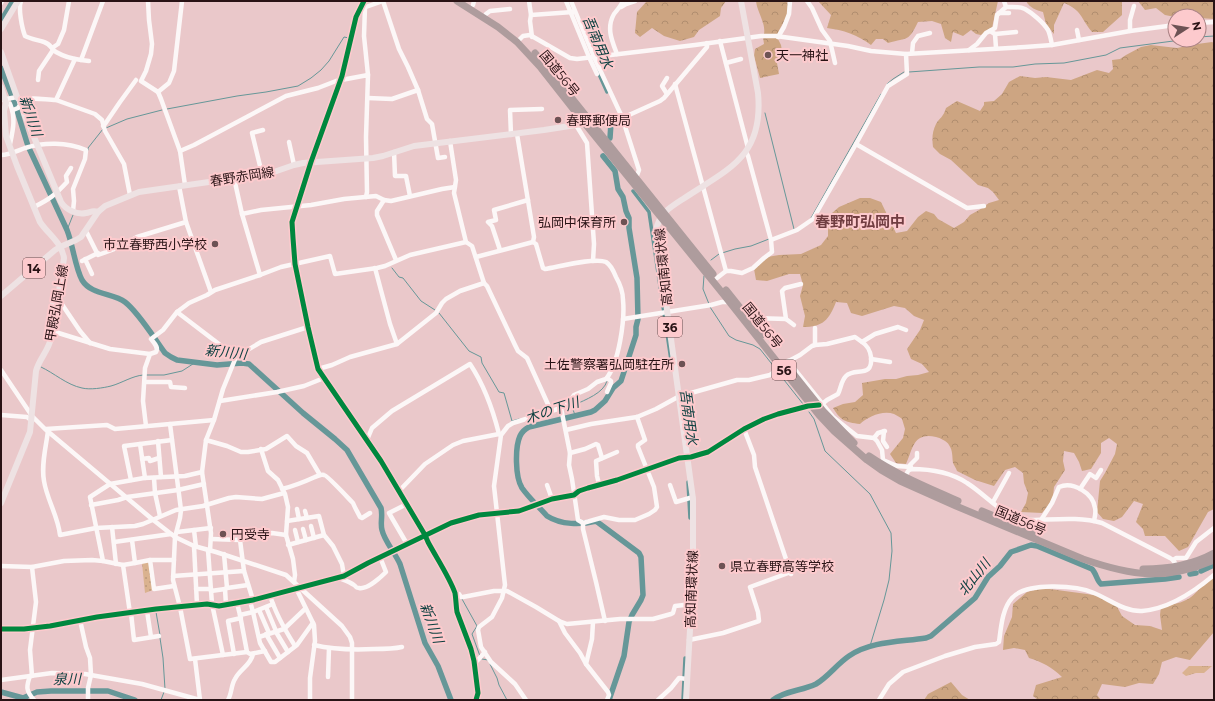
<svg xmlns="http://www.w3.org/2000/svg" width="1215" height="701" font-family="Montserrat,'Noto Sans JP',sans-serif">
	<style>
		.grass { fill: url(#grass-tufts) }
		.forest { fill: url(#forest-crowns) }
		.park { fill: url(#park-dots) }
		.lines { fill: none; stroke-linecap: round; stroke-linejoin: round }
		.stream { stroke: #669798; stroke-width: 1 }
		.canal { stroke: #669798; stroke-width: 3.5 }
		.river { stroke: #669798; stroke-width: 5.5 }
		.minor { stroke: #fcf7f7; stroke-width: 4.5 }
		.major { stroke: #eee2e3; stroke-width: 6 }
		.highway { stroke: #ae9c9d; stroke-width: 7 }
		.cycleway-casing { stroke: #fdcacd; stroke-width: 8 }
		.cycleway { stroke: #00873e; stroke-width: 5 }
		.poi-dot { fill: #6d5254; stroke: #fdcacd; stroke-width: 1.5 }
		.labels { text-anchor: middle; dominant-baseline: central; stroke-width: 4; stroke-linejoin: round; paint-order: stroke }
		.shield { fill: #fdcacd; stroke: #694a4c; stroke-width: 1 }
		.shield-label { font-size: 12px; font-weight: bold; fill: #291315 }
		.poi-label { font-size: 13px; fill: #291315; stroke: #fdcacd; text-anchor: start }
		.street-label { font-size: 13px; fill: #291315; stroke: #fdcacd }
		.water-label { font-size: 14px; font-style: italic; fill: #093e3e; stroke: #fdcacd }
		.quarter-label { font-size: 15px; font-weight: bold; fill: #713d41; stroke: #fdcacd }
	</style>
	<defs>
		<pattern id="grass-tufts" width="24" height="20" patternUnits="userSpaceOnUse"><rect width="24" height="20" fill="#dab28f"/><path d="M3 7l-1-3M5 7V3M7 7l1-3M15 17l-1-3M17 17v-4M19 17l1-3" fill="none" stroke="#bb987a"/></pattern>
		<pattern id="forest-crowns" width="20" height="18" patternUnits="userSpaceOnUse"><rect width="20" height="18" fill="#cda582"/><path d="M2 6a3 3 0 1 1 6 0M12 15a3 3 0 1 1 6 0" fill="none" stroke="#b08d6f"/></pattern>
		<pattern id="park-dots" width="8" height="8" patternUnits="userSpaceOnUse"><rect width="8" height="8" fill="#dab28f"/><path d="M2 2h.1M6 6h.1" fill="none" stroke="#bb987a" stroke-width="1.8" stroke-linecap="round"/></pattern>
	</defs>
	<rect width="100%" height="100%" fill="#eac8ca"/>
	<path class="grass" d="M1189,666H1212L1204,673H1196L1186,676L1182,673Z"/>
	<g class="forest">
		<path d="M647,1H726L721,8L720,16L699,30L694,37L680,41L664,36L652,28L640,37L635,33L637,12Z"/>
		<path d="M756,1H787C793,19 782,19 778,34H764C766,23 757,12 756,1Z"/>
		<path d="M818,1H998L992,28L981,35L976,34L971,30L963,36L953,32L951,42L945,38L941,24L932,21L918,22C908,42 909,37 888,43L883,39H876L871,45C858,35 843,30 827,28L831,15Z"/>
		<path d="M1026,1H1122V15L1103,32H1092C1081,19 1082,10 1064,3L1054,25V34L1046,24L1043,12C1036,10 1030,8 1026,1Z"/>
		<path d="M1138,1H1214V19L1199,18V16H1175V17L1165,15L1156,8L1145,10Z"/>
		<path d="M763,37H777L781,45L782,51L777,63L779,74L760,78L754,56L755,49L764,44Z"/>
		<path d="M1212,42L1214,43V509L1208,512L1188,547L1179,551L1165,536H1145L1143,529L1136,522L1143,504L1134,501L1122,517L1114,521L1103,519L1097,512L1100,481L1105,473L1115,454L1117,444L1109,438L1101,443V453L1091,469L1082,471L1079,462L1074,453L1064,451L1063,461L1065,470L1054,487L1053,497L1048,506L1042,513L1021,512L1026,503L1028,493L1024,483L1023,473L1015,467L1005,470L994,486L975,480L957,471C956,468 954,465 953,463C952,456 953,451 949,445C947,441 940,438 936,437C913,432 913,449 906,464L896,463L890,454L903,438L905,429L902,419C900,417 896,415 894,414C882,410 868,417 860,424C845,422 841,421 833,408L843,404L855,402L863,395L862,383L885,379H896L907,376L918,375L929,372L922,364L911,359L907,349L920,330L924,320L914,316L905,308L894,306L862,316L851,313L847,303L836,302C829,320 823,327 803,327L805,316L800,296L803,285L800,274H789L767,281L756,280L754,269L767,257L779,255L801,254L821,245L828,236V225L831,214L839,207L860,198H870L881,202L896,233L907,231L918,217L926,211L934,214L938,219L954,228L964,222L970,215L979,210L989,203L999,200L993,192L988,188L978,185L951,160L940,154L933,147C932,139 932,132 936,124C940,117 943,118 946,108L957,101L980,111L984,105V102L994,101L1002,94L1009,82L1020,76L1035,78L1046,77L1071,80L1097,70L1109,73L1113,69L1112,60L1120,59L1126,55L1141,47L1151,45L1177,48L1197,44Z"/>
		<path d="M1214,576V632L1190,660L1176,657L1162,662L1159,674L1153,684L1139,683L1125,687L1102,684L1097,695L1101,700H1038L1033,696L1036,685L1062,677C1052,667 1042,662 1029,658L1025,650L1014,648L1003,650L1004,636L1012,617L1013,604L1027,592L1042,588L1087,594L1100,596L1115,603L1122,616L1135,625L1150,626L1162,630L1160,615L1161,606C1187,603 1193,599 1208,577Z"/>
		<path d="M951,682L962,695L970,700H924L928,694Z"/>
	</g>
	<path class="park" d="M149,562L153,590L145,593L142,563Z"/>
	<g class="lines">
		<g class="stream">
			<path d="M1199,37L1214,36"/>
			<path d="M909,72L979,67H1013L1035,64L1064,63L1106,55L1120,48L1181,40"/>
			<path d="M887,84L893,79L904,72"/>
			<path d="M167,109L237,96L266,92L298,86L311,78L321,70L329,61L344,37L349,38"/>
			<path d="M765,113L794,229"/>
			<path d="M106,128L127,119L162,110"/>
			<path d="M88,150V148L103,129"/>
			<path d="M309,161L318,135"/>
			<path d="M302,184L307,166"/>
			<path d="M811,218L881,94"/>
			<path d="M290,225L292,250"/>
			<path d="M67,230L73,215"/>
			<path d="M722,253L735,249L751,246L769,239"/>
			<path d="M711,260L719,254"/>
			<path d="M392,268L399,277L403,278L421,301L435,310"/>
			<path d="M704,276L703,289L709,304"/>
			<path d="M710,307L729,336L736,340L753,345L760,349L775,368"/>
			<path d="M439,313L469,351L481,357L482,363L499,392L504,393L512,421L519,419"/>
			<path d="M41,367C54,373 67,385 82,388C90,390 103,388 111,386C122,383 132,376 143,375"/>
			<path d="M777,371L803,404"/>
			<path d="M146,375H164L182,371L196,362"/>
			<path d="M809,412L814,419L825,451L870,494L891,533L892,551L889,580L884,600L870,646"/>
			<path d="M575,415L572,407L574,405C585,400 604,393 607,381"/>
			<path d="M529,421V427"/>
			<path d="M462,599L477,626L472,634L480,656"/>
			<path d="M156,612L160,635"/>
			<path d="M160,638L163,658L165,689"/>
			<path d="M482,659L488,660"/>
			<path d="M490,664L497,678L499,685L507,700"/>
			<path d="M161,700L164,692"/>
		</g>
		<g class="canal">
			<path d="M598,72L607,92"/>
			<path d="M633,191L649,212L672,367"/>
			<path d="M688,482L690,518"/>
			<path d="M683,700L685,658"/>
		</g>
		<g class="river">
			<path d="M1,21L13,1"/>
			<path d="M1,68L14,101L28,146L67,230C73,245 75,267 82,280C91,295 113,293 125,302C139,313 154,338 165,353L171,357L177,360L217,365L242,363L249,364L303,413L335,439L347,450L381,508C383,516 380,523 382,530C384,540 395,553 400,564L425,643L438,666L451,700"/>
			<path d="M610,138L611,123"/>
			<path d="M603,156L615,171L618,189L623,197L626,211L629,218V228L637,278L638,319L636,327V335L621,381L613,388L605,401L595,410L591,412L529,427C525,429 522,432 520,436C515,447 515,477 522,488C529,498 539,507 547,516C561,525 581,525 596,521L639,553L641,557L643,595L641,600L632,615L629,622L624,656L609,700"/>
			<path d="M1201,571L1214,565"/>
			<path d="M1190,574L1196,573"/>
			<path d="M1,692L23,698L37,692L51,691H108L135,700"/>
			<path d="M773,700C786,690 802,691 816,684C828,677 837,664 849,656C871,641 900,642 926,638L931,636L975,598L988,577L1000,566L1011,552L1031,545L1037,546L1092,569C1096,573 1097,581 1101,584L1165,579L1179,577"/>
		</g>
		<g class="minor">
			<path d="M21,1C18,8 22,28 25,36C31,39 38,40 44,42C51,44 51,49 56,52C63,56 73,59 81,60L103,1"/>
			<path d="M148,1L149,20L152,44L151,54L146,71L141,81L158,92L161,99L180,151L185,185"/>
			<path d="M364,1L356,17L342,76L311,162L292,222L293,238L295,264L308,327L318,369L381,461L425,535L428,542C436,557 450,578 455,593C456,599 456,606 457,612L471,649L474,661L478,693L476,700"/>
			<path d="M383,1L399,49L408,67L418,90"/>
			<path d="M529,1L531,15"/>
			<path d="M566,1L589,57L597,74"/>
			<path d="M571,1L594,57L622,117L639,170L636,178"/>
			<path d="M807,1L812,8L822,30L830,41L835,63"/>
			<path d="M1,3L2,1"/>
			<path d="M473,5L474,1"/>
			<path d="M365,7L364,36L368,75"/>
			<path d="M621,7L626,4L635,1"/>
			<path d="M1006,7C1012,7 1019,6 1025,9C1032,13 1043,22 1048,30C1050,34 1051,40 1052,45"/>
			<path d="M363,8L383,1"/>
			<path d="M999,13H1009"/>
			<path d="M486,14L490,11L510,9"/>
			<path d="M1199,23L1214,22"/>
			<path d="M1077,30L1079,40"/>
			<path d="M990,31L995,34L1016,32"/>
			<path d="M1130,31V20L1134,6"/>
			<path d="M995,34L996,48"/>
			<path d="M532,37L530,21L531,15L573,12"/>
			<path d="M778,37L784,27L789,14L790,1"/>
			<path d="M720,41L748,148"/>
			<path d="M517,42L523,36L530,35L570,58L577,59L695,45L761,36H776L848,46L871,51L906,54L1025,47L1052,45L1130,31L1175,25"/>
			<path d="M52,48L58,44L64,30L69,1"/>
			<path d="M969,50L977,44L986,33L995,28L997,15L1006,7L1004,1"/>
			<path d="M912,53L913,43L918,36L930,33"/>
			<path d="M617,54C612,41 606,28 614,14C617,10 621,6 623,1"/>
			<path d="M81,60L89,61"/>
			<path d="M726,63L741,59"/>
			<path d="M667,78L662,86L667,94"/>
			<path d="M38,80L39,71L53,50"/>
			<path d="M675,84L726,271"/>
			<path d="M158,92L169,83L174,71L182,1"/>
			<path d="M368,98L392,99L418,90L427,119L432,124L438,158L445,157"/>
			<path d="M1,100L17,97"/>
			<path d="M56,100L95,114L102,120L105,131L124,164L130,195"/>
			<path d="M21,101C31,96 45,100 56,100L75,59"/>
			<path d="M6,103L10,104C16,118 13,130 10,144"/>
			<path d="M13,110L18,108L20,105L19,100"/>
			<path d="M576,125L587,143L594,244L593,261"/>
			<path d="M103,126L105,124L120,102L136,80"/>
			<path d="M593,127L598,124L629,115L660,101L664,98L707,47V43"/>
			<path d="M517,134L534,237L533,242L536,244L543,268L545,269C558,267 595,257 606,262C611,265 614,272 616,277C620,284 623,292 623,300C625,320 619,363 606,379L597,382L588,389L574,395L566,406L561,408L513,423L508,426L501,435L494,486L505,585L502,598L492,617L479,627L478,630L481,647L491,662L515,684L526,700"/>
			<path d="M511,135L510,110L542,109"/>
			<path d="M450,141L456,180L454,193L466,242L472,246L484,283L487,286L515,345L518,351L527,358L551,411"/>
			<path d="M289,142L294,165"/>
			<path d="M856,144L967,208L984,206"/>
			<path d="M180,151L194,145L286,96L318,88L336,81L368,75L366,137L367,192L366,197"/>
			<path d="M394,152L395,176H406L410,196"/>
			<path d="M1,155C9,155 17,151 25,148C44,142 67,142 86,150L85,159L73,189L74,201L73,211"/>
			<path d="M262,174L252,133L263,130"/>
			<path d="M234,178L242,214L261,210L311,205L344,199L376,196L384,200L377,211V215L396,260"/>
			<path d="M384,200L391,201L442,189L455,187"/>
			<path d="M34,207C50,199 55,195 67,182L66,176L71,168"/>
			<path d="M242,214L260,275L281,267L330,256L335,274L377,268L385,266L410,255L466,242"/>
			<path d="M186,222L211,292"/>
			<path d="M85,232L87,233L98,255L120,247L137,237L186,222L179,186"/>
			<path d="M771,240L797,230L813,219L856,144L888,86L907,74L906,54"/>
			<path d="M500,250L492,226L488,222L496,220L494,210L528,200"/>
			<path d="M476,257L533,242"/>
			<path d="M85,259L92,274"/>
			<path d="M82,261L98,253"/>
			<path d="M375,268L390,324L397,344"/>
			<path d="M717,278L726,271H731L742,273L753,268L764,258L772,252L771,240L748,156L746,152"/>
			<path d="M57,297L80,331L90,343"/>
			<path d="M177,312L236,357"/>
			<path d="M623,319L711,305L722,302H730"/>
			<path d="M751,321L756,318L786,319"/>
			<path d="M794,325L786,319L782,291L785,288L801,284"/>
			<path d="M815,328V345"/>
			<path d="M52,331L110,349L150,354L156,352C159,347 154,343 151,339L163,330L177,312L189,303L207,295L215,290L260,275"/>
			<path d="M871,359L890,362"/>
			<path d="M788,361L833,417L857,436L874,438L877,441L882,450L883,460L897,466L911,467"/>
			<path d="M318,369L332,365L350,357L397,344L436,313L442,303L446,299L460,291L484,283"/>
			<path d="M1,370L32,416L45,429L152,519L175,537L194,546L216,552L286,575L342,626L350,637L352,643V700"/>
			<path d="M145,382H170L171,387L185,388"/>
			<path d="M607,392L611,383V381L607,378"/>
			<path d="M220,401L277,392L304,386L324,378"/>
			<path d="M821,405L827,400L838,394C841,388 841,381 846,376C855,367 873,379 871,357C870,350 868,346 862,342"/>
			<path d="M561,408L570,453L569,465L572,479L578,520L583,523L604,517L619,520H635L649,514L655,510L657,507L654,487L638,447V445L645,440L637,417"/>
			<path d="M1,415L27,417L32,421"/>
			<path d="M170,424L181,510L180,518L175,537L173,580L180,607L190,659L247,652"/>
			<path d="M146,426L143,401L145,368L150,354"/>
			<path d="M46,429L107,425L115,429L214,420"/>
			<path d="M744,429L754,455L755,467L791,574"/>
			<path d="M566,430L591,424L637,417L656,409L676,398L691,393L737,380H749L770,375L785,363L800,355L812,346L815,345L827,344L855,337L862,342L875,334L898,327L906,330"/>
			<path d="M48,431C46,447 41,465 44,481C47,500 58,516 60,535L96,528L135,526L143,524L176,510L203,506L229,498L236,497L262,499L284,493"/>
			<path d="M884,431L883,441L887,447"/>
			<path d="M874,438L878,433L885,431"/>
			<path d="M206,440L227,446L241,452H248L266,449L287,436L296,446L307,453L320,475"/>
			<path d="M367,440L372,428L392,411L470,364C484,385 493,410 499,434L501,435"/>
			<path d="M158,441L161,477"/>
			<path d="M140,444L145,478"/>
			<path d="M261,449L268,471L278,480L285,494L288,507L286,535L293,559L295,575L294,582"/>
			<path d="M570,453L585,449L596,444L598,445L602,458"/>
			<path d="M142,459L149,458L150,461L159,458"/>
			<path d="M911,469L910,465L917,458V453"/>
			<path d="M905,477L908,471L911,469C930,469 952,473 967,483C983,493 998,510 1015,518C1018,519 1023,519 1027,520C1051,520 1079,516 1102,523L1170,558L1173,560L1178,568"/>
			<path d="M154,478L155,493L160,516"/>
			<path d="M131,480L124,446L172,440"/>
			<path d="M599,484L597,476L596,461L617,452"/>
			<path d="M547,485L552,499"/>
			<path d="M670,485L676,502L693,497"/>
			<path d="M282,489C294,486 304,482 315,477C318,476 321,474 324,475C327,475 350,500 353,503C355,508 358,513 360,517L362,518L370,513"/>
			<path d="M1080,489L1090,474L1096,478L1101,470"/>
			<path d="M399,491L425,464L453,445L463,441L499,434"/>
			<path d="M993,502L1009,473"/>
			<path d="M407,504L389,513L407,544"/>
			<path d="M91,505L118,500L127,497L178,490L204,484"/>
			<path d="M297,509L299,519"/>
			<path d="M305,511L307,518"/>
			<path d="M1041,520L1052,503L1059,487C1073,481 1093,493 1095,508C1096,512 1095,517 1094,521"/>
			<path d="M287,521L319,516L324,535L333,546L342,564L344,576"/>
			<path d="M583,523V529L596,582L605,621"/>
			<path d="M311,526L314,538"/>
			<path d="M112,527L116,564"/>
			<path d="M303,529L306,540"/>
			<path d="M194,530L196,547"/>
			<path d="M295,530L298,542"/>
			<path d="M177,532L211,528"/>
			<path d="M211,539L240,540L244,571"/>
			<path d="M132,540L135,563"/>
			<path d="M240,540L272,533L286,535"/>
			<path d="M114,542L171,534"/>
			<path d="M288,545L324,535"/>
			<path d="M194,546L197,605"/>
			<path d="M208,550L212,604L223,655"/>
			<path d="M210,551L211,533L202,472L206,440L214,420L223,389L236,357L261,342L308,327"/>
			<path d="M224,554L227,588L248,585"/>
			<path d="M150,560L154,589L174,586"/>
			<path d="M174,560H150L135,563L123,565L103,561L90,497L110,484L144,478L185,476L202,472"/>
			<path d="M1173,560L1176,558H1186L1196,542L1214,528"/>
			<path d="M123,565L130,613"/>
			<path d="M1,566L32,567L64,561L92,560L103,561"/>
			<path d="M32,567L36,602L30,650L32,676"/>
			<path d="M173,576L244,571L253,600"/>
			<path d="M339,578C344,580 350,582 354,585C357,587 355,588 359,588C367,590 381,577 386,572L380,557"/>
			<path d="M296,588L314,625L315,641L310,678V700"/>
			<path d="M196,589H211"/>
			<path d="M211,591L225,589"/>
			<path d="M270,595C275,613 285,630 295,646"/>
			<path d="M455,595L459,594L461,597H463L494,591H507L536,607L559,621L567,624L620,619H653L671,614L673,613L675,606L684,605H691"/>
			<path d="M250,601L253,612L260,643L271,662H275L297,645L312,624L313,623"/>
			<path d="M237,603L240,615L247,652L250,654L265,651"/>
			<path d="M226,605L225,589L227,588"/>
			<path d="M266,607L276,631"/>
			<path d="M259,610L269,633"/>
			<path d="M147,611L151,637"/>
			<path d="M131,613L134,640L159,636"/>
			<path d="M240,615L253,612L273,604"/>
			<path d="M80,620L86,647L90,658L91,675L88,688V700"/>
			<path d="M559,621L565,633L580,653L586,664"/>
			<path d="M593,622L592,639L586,664L608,692L609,695L607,700"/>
			<path d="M1,629H24L50,626L97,617L156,609L207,604L219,606L253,600L344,576L368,563L451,523L479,515L519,511L552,499L574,495L579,491L588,488L617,480L679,458L691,457L701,454L708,452L744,429L764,419L798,408L813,405"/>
			<path d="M276,632L288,652"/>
			<path d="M266,634L280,658"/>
			<path d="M259,637L284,629L305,609"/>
			<path d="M689,640L723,633L759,621L758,612L750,587L791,572"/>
			<path d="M314,645C335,650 353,650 374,649C383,649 393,649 402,647"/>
			<path d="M234,654L228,621L241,618"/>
			<path d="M195,659L200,700"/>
			<path d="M474,661H477L485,652"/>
			<path d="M30,676C26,687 26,691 34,700"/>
			<path d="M328,677L329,648"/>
			<path d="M1,680L52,673L85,674L142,684L200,700"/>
			<path d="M228,700C232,693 231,685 235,679C240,669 251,665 253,654"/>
			<path d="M658,700L671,688L679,678L687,679"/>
			<path d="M879,700L889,684L903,672L945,656L975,647L996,644L999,642C1001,628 1002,609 1012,598C1026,582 1076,585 1094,593C1109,599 1125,612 1142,611C1169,609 1194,592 1214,575"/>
		</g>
		<g class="major">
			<path d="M1,29L18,1"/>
			<path d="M1,52L17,97L22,103L24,113L61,202C66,210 77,215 86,213C91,212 93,210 98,212"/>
			<path d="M1,87L6,103L4,111L6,136L17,166L40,222C48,234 62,243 64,258L59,292L53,303L51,338C49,350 39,359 36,371L30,432L1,503"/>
			<path d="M1,296L55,250L60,247L76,240L81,237L98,212L105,206L139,192L271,173L294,165L303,163L373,158L383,156L414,146L544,130L576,125L585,124L588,121"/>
			<path d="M686,700L693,577V499L656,230C660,213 669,208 683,199C728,169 764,157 758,93L741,1"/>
		</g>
		<g class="highway">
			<path d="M457,1L498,27L517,42L541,68L578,115L724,295L819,415L834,431L867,460L881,470L900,481L956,506L1083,559C1132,576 1165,581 1214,560"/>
			<path d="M535,53L554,76L713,274"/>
			<path d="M726,290L762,335"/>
			<path d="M787,366L823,411L854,443"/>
			<path d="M869,456C897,475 927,487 958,501"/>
			<path d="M982,511L1037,534"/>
			<path d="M1143,569C1168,569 1192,565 1214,553"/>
		</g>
		<g class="cycleway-casing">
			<g id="cycleway">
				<path d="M364,1L356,17L342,76L311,162L292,222L293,238L295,264L308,327L318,369L381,461L425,535L428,542C436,557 450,578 455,593C456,599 456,606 457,612L471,649L474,661L478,693L476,700"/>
				<path d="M1,629H24L50,626L97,617L156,609L207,604L219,606L253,600L344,576L368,563L451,523L479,515L519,511L552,499L574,495L579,491L588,488L617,480L679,458L691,457L701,454L708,452L744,429L764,419L778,414L808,406L819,405"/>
			</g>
		</g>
		<use href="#cycleway" class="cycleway"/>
	</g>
	<g class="poi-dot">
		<circle cx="768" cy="55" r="4"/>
		<circle cx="558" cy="120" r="4"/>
		<circle cx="624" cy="222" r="4"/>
		<circle cx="215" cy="244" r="4"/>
		<circle cx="682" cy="364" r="4"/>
		<circle cx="223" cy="534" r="4"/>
		<circle cx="722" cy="566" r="4"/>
	</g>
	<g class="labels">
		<g class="shield">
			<rect x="23" y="258" width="22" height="20" rx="3"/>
			<rect x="658" y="317" width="24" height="20" rx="3"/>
			<rect x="772" y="360" width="24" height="20" rx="3"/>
		</g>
		<g class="shield-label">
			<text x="34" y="268">14</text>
			<text x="670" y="327">36</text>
			<text x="784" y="370">56</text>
		</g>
		<g class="poi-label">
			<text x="776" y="55">天一神社</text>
			<text x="566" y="120">春野郵便局</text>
			<text x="616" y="222" text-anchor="end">弘岡中保育所</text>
			<text x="207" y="244" text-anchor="end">市立春野西小学校</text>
			<text x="674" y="364" text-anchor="end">土佐警察署弘岡駐在所</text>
			<text x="231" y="534">円受寺</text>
			<text x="730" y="566">県立春野高等学校</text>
		</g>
		<g class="street-label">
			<text transform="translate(560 73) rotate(51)">国道56号</text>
			<text transform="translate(242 176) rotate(-9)">春野赤岡線</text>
			<text transform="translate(663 267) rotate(-96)">高知南環状線</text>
			<text transform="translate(56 303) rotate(-80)">甲殿弘岡上線</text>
			<text transform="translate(763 325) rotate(51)">国道56号</text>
			<text transform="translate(1021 520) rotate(23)">国道56号</text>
			<text transform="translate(691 589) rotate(-88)">高知南環状線</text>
		</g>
		<g class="water-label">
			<text transform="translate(598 42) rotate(67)">吾南用水</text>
			<text transform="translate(31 116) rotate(71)">新川川</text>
			<text transform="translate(226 352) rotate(6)">新川川</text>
			<text transform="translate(552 410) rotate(-18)">木の下川</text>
			<text transform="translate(689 417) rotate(82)">吾南用水</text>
			<text transform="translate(974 577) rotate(-51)">北山川</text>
			<text transform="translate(432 623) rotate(70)">新川川</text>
			<text transform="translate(67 679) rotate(-1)">泉川</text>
		</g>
		<g class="quarter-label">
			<text x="860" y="221">春野町弘岡中</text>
		</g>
	</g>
	<rect width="1215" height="701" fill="none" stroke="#291315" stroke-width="4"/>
	<g transform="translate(1187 28) rotate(78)"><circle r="19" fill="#fdcacd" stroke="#a88183"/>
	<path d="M0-3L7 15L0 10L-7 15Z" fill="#6d5254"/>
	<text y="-6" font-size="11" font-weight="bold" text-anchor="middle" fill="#291315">N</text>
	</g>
</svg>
